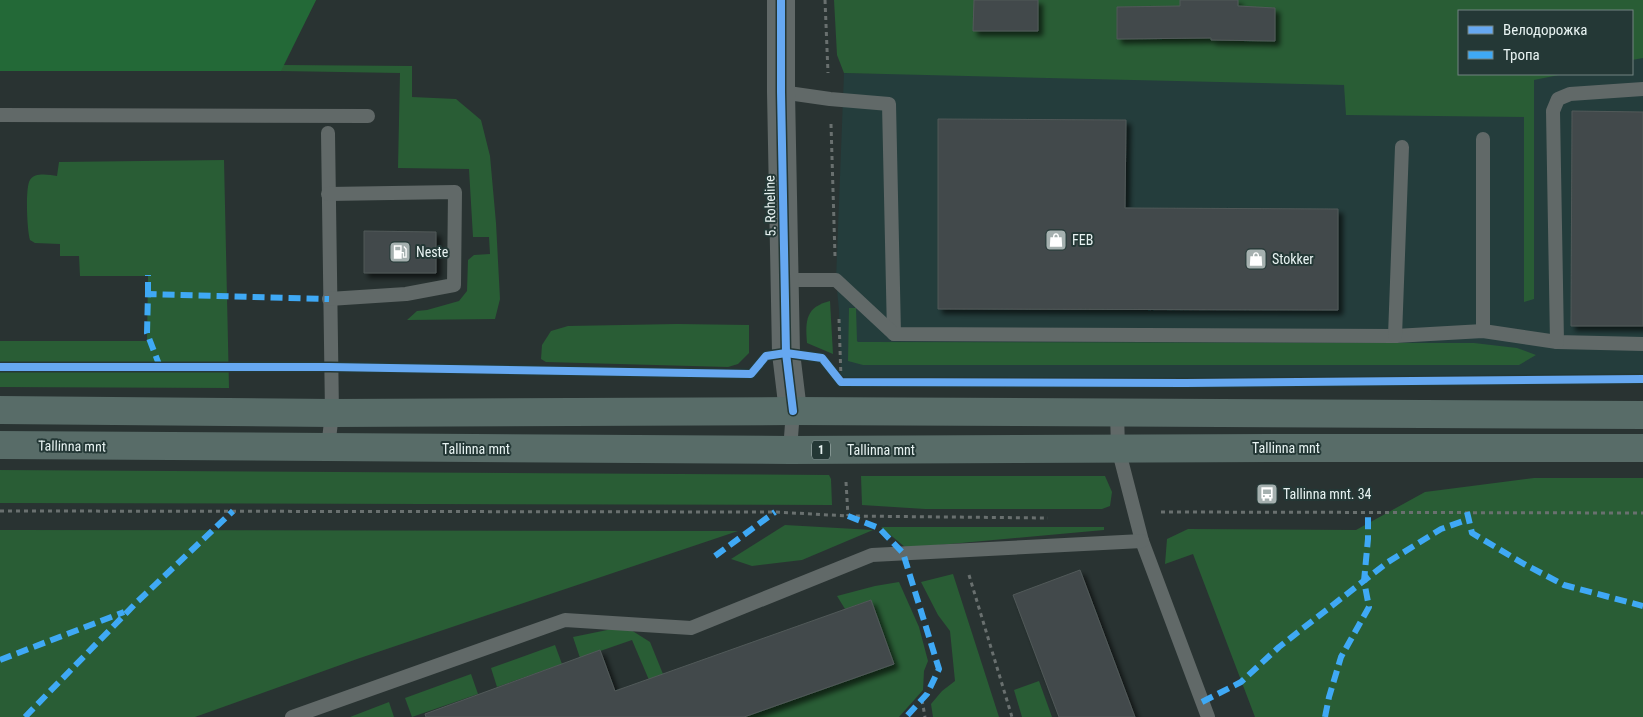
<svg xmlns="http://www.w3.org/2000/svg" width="1643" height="717" font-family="'Roboto Condensed',sans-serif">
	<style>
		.built { fill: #243d3c }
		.green { fill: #295d35 }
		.forest { fill: #236937 }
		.building { fill: #424a4b; stroke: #515959; filter: url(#shadow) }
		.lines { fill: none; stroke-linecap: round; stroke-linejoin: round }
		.path { stroke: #69706f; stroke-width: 3; stroke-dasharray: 4 4; stroke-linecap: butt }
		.lane { stroke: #616968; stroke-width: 14 }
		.street { stroke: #616968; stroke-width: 28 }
		.highway { stroke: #586c68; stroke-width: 28 }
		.quiet { stroke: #3fa9f5; stroke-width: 6; stroke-dasharray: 12 6; stroke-linecap: butt }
		.cycleway-casing { stroke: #243836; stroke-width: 11 }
		.cycleway { stroke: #66a8f1; stroke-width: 8 }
		.labels { text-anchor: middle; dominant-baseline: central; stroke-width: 4; stroke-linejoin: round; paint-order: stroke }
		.shield { fill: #243836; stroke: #adbbba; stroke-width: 1 }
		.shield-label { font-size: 12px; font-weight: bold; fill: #e8f3f2 }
		.street-label { font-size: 14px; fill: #e8f3f2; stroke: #243836 }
		.poi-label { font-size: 14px; fill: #e8f3f2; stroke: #243836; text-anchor: start }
	</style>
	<defs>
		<filter id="shadow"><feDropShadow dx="4.5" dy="4.5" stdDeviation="2.5" flood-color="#0009"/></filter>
	</defs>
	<rect width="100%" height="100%" fill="#293332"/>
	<path class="built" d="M1643,15V378L1185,383L841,382L839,310L836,280L844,73L1319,80L1459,74H1632V19Z"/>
	<g class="green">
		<path d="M0,0H316L283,65L412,66V97L456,99L481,120L490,156L496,223L500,299L495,319L407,320L417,311L427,310L459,301L467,291L468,260L474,255L490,254L489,237H473L469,169L398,168L400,73L281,71H0Z"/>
		<path d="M834,0H1643V58L1632,60V11H1459V74H1564L1534,80V299L1524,302V117L1346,115L1344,85L844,73L837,55Z"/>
		<path d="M224,160L229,388L0,387V341H147L148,276H80L79,256H60V244L35,243L30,240C27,231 25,187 30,180C35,172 49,175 57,176L59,162Z"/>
		<path d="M830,301L833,354L807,343C805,320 806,307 830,301Z"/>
		<path d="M849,308H856L857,341L858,342L1474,343L1517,348L1536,355L1519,365H863L848,361Z"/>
		<path d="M677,324L749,325V353L738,364L728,367L546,362L541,359L542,345L551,331L568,326Z"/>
		<path d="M0,470L829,475L831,479L832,505L0,503Z"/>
		<path d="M861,476H1105L1112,492L1110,506L1102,509H925L862,505Z"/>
		<path d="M1534,478H1643V717H1255L1193,554L1165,564L1167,539L1188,529L1356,530L1425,492Z"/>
		<path d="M785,525L873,530L802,560L752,566L731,559Z"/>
		<path d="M881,527H1104V530L906,548Z"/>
		<path d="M0,530L738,531L357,659L195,717H0Z"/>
		<path d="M953,574L999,717H933L931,704L942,691L955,681L950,631L938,615L921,582Z"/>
		<path d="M899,582L919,627L928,661L924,671L923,690L899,717H744L894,664L871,600L845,609L837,596L875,586Z"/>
		<path d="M612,629L631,630L650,642L663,674L649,680L632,640L580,658L573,637Z"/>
		<path d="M555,645L562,664L497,687L491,668Z"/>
		<path d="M471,674L478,694L412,717L405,698Z"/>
		<path d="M1039,681L1052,717H1022L1014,690Z"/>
		<path d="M389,702L394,717H350Z"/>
	</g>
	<path class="forest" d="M0,0H316L281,71H0Z"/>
	<g class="building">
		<path d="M974,0H1038V31H973Z"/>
		<path d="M1180,0H1238V6L1275,8V41L1211,40V38L1117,39V7L1180,6Z"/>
		<path d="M1572,111L1643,112V326H1571Z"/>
		<path d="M938,119L1126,120L1125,208L1338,209V310L938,309Z"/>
		<path d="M364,231L436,232V273H364Z"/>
		<path d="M1080,570L1135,717H1059L1013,595Z"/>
		<path d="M871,600L894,664L744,717H426L425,714L600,650L615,691Z"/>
	</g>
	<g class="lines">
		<g class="path">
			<path d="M825,0L828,73"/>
			<path d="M831,124L835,256"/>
			<path d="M839,319L841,378"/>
			<path d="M547,372L556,371"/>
			<path d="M846,482L848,516"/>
			<path d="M0,511L775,512L848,516L1048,518"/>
			<path d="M1161,512L1643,513"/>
			<path d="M969,575L1012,717"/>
			<path d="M922,700L925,717"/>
		</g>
		<g class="lane">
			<path d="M781,92L830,99L889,104L894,334"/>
			<path d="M0,115L368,116"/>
			<path d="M328,133L332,413L328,448"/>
			<path d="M328,194L455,192L454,285L406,294L329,299"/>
			<path d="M784,280H836L894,334L1395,336L1483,331L1557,342L1643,344"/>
			<path d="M1483,331V139"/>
			<path d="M1395,336L1402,147"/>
			<path d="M1557,342L1553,111L1558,99L1570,94L1643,89"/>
			<path d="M1117,413L1118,448L1142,541L1208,717"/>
			<path d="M790,450L793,411"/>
			<path d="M292,717L565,620L691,628L872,555L1142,541"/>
		</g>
		<path class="street" d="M781,0V92L786,353L793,411"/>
		<g class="highway">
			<path d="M0,410L332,413L793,411L1643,415"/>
			<path d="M0,445L790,450L1271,448H1643"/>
		</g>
		<g class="quiet">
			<path d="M148,294V275"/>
			<path d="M160,367L147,333L148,294L329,299"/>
			<path d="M1467,512L1472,533L1524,564L1564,585L1643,606"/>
			<path d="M848,516L879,528L903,553L939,669L927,694L906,717"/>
			<path d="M715,556L775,512"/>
			<path d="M0,660L124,612"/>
			<path d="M1202,702L1241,682L1279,647L1388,562L1441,529L1469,519"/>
			<path d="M25,717L137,602L233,511"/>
			<path d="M1325,717L1329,697L1341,657L1369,607L1364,581L1368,539V513"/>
		</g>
		<g class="cycleway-casing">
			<g id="cycleway">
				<path d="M781,0V92L786,353L793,411"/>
				<path d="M0,367H330L751,374L766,356L786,353L822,358L841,382L1185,383L1643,379"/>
			</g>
		</g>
		<use href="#cycleway" class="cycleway"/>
	</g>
	<defs>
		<g id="shop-square" transform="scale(1.125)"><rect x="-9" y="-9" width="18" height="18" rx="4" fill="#a5b0af" stroke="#243836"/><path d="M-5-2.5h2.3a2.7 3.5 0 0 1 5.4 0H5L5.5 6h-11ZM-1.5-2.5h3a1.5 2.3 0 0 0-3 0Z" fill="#fff"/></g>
		<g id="fuel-square" transform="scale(1.125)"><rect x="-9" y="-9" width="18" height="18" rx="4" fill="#a5b0af" stroke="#243836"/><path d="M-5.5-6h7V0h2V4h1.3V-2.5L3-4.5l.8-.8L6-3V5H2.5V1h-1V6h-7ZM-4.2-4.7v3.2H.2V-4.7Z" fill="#fff"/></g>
		<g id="bus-square" transform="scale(1.125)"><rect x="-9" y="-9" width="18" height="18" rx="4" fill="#a5b0af" stroke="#243836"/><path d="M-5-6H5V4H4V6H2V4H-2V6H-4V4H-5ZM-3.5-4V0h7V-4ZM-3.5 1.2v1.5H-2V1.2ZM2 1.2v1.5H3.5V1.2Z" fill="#fff"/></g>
	</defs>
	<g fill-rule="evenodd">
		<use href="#shop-square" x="1056" y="240"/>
		<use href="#fuel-square" x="400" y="252"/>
		<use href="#shop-square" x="1256" y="259"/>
		<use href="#bus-square" x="1267" y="494"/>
	</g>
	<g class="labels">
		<rect class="shield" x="812" y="440.5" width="18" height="19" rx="4"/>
		<g class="shield-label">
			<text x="821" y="450">1</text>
		</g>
		<g class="street-label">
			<text transform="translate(770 206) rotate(-91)">5. Roheline</text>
			<text transform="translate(72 446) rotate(1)">Tallinna mnt</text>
			<text x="1286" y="448">Tallinna mnt</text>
			<text x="476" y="449">Tallinna mnt</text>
			<text x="881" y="450">Tallinna mnt</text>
		</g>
		<g class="poi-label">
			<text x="1072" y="240">FEB</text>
			<text x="416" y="252">Neste</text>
			<text x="1272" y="259">Stokker</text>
			<text x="1283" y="494">Tallinna mnt. 34</text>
		</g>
	</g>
	<rect x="1458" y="10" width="175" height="65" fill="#243836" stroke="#728381"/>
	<rect x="1468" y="26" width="25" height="8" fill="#66a8f1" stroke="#728381"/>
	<text x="1503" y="35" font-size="15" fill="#e8f3f2">Велодорожка</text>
	<rect x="1468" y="51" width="25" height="8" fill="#3fa9f5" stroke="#728381"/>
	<text x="1503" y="60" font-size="15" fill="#e8f3f2">Тропа</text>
</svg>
